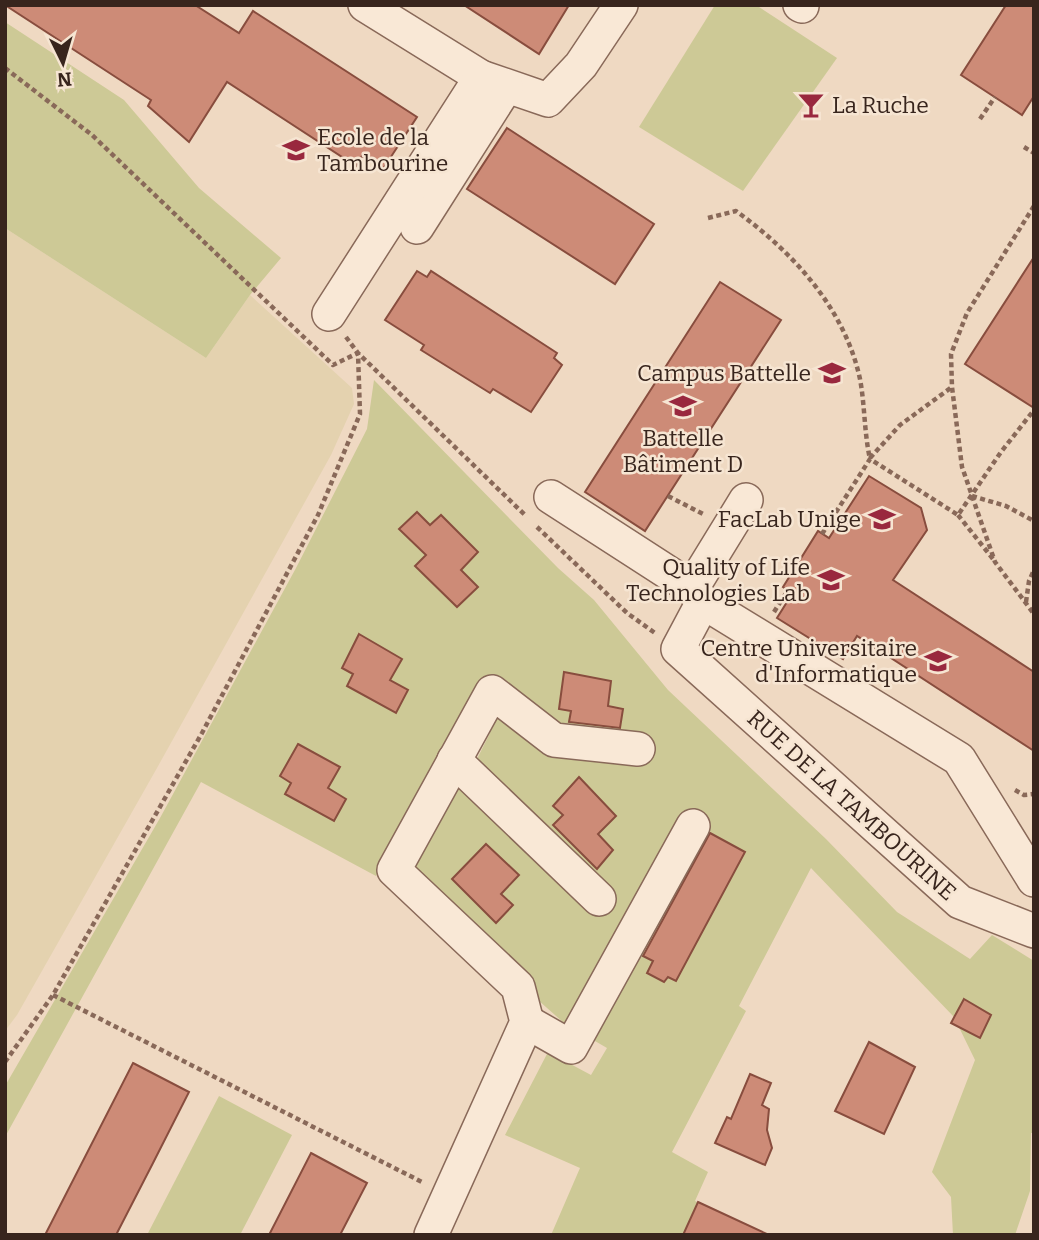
<svg xmlns="http://www.w3.org/2000/svg" width="1039" height="1240" font-family="Bitter,serif">
	<style>
		.farmland { fill: #e4d2af }
		.green { fill: #cdc996 }
		.building { fill: #cd8b77; stroke: #884d3e; stroke-width: 2 }
		.lines { fill: none; stroke-linecap: round; stroke-linejoin: round }
		.minor-casing { stroke: #896959; stroke-width: 36 }
		.path { stroke: #896959; stroke-width: 4.5; stroke-dasharray: 5 3.5; stroke-linecap: butt }
		.minor { stroke: #f9e8d6; stroke-width: 33 }
		.labels { text-anchor: middle; dominant-baseline: central; stroke-width: 5; stroke-linejoin: round; paint-order: stroke }
		.poi-label { font-size: 23px; fill: #38251d; stroke: #f6e5d2; text-anchor: end }
		.street-label { font-size: 23px; fill: #38251d; stroke: #f6e5d2 }
	</style>
	<rect width="100%" height="100%" fill="#efd9c2"/>
	<path class="farmland" d="M5,228L206,358L250,295L352,388L354,404L331,455L157,768L17,1015L5,1031Z"/>
	<g class="green">
		<path d="M715,5H756L837,58L743,191L639,127Z"/>
		<path d="M5,22L124,100L199,188L281,258L250,295L206,358L5,228Z"/>
		<path d="M374,380L558,568L594,600L668,690L826,839L897,912L970,959L992,935L1034,961V1133H1031L1030,1191L1015,1235H953L951,1197L932,1172L975,1060L954,1017L811,868L739,1006L746,1011L672,1152L708,1172L695,1201L767,1235H551L580,1168L505,1135L548,1052L591,1075L607,1048L564,1023L538,1000L413,865L447,796L465,783L490,733L487,724L493,715L504,713L499,677L484,679L376,876L201,782L5,1137V1086L160,818L296,568L367,429Z"/>
		<path d="M219,1096L292,1135L240,1235H147Z"/>
	</g>
	<g class="building">
		<path d="M5,5H195L239,33L253,11L417,117L383,169L362,156L356,166L227,82L189,142L148,106L151,100Z"/>
		<path d="M464,5H569L539,54Z"/>
		<path d="M1006,5H1034V96L1022,115L961,75Z"/>
		<path d="M507,128L654,224L615,284L467,189Z"/>
		<path d="M1034,257V408L965,364Z"/>
		<path d="M417,271L427,277L431,271L557,353L554,358L562,365L531,412L493,389L490,393L453,370L421,350L424,345L385,320Z"/>
		<path d="M720,282L781,320L645,531L585,492Z"/>
		<path d="M869,476L921,508L927,530L893,580L1034,672V751L857,636L843,659L777,618L792,594L783,587L818,531L829,538Z"/>
		<path d="M417,512L430,525L441,515L478,552L461,570L478,587L457,607L415,566L426,555L399,529Z"/>
		<path d="M359,634L402,659L390,680L408,690L396,713L347,686L353,674L342,668Z"/>
		<path d="M564,672L611,681L608,706L623,709L620,728L569,722L571,711L559,709Z"/>
		<path d="M298,744L340,767L328,788L346,799L334,821L285,794L291,783L280,776Z"/>
		<path d="M579,777L616,816L598,834L613,850L597,869L553,825L563,815L553,806Z"/>
		<path d="M710,833L745,852L676,981L668,977L664,982L647,973L653,961L643,956Z"/>
		<path d="M486,844L519,875L501,894L513,905L496,923L452,879Z"/>
		<path d="M964,999L991,1015L980,1038L951,1023Z"/>
		<path d="M869,1042L915,1067L884,1134L835,1111Z"/>
		<path d="M133,1063L189,1092L153,1163L116,1235H45Z"/>
		<path d="M750,1074L771,1083L762,1105L769,1109L767,1130L772,1148L765,1165L715,1143L727,1117L731,1119Z"/>
		<path d="M311,1153L367,1183L340,1235H269Z"/>
		<path d="M698,1202L769,1235H683Z"/>
	</g>
	<g class="lines">
		<g class="minor-casing">
			<g id="minor">
				<path d="M365,5L481,77L548,100L581,65L621,5"/>
				<path d="M800,5L802,6"/>
				<path d="M417,227L506,87"/>
				<path d="M329,314L481,77"/>
				<path d="M551,497L692,588L703,602"/>
				<path d="M692,588L746,500"/>
				<path d="M454,760L599,899"/>
				<path d="M1034,880L959,759L703,602L678,649L960,902L1034,931"/>
				<path d="M527,1022L571,1047L693,826"/>
				<path d="M431,1235L527,1022L518,987L394,870L492,692L554,740L638,749"/>
			</g>
		</g>
		<g class="path">
			<path d="M5,68L92,135L333,365L358,353"/>
			<path d="M980,119L995,97"/>
			<path d="M1024,147L1034,153"/>
			<path d="M1034,206L967,313L951,354L952,387L962,467L995,562L1034,614"/>
			<path d="M708,218L736,211C793,252 845,309 860,379C865,406 864,432 870,459"/>
			<path d="M346,337L358,353L526,516"/>
			<path d="M870,458L900,425L952,387"/>
			<path d="M668,496L703,514"/>
			<path d="M972,496L1006,506L1034,521"/>
			<path d="M958,515L993,559"/>
			<path d="M537,527L627,613L655,633"/>
			<path d="M822,534L870,459L958,515L1001,452L1034,410"/>
			<path d="M1026,602L1029,581L1034,570"/>
			<path d="M774,612L788,590"/>
			<path d="M1015,790L1024,795L1034,794"/>
			<path d="M53,995L424,1183"/>
			<path d="M5,1062L53,995L202,733L318,515L360,414L358,353"/>
		</g>
		<use href="#minor" class="minor"/>
	</g>
	<defs>
		<g id="bar-bare" transform="scale(2.1)"><path d="M-6-5H6L.8 .8V4.5H3.5V6h-7V4.5H-.8V.8Z" fill="#99283e" stroke="#f6e5d2" stroke-width="2.5" paint-order="stroke"/></g>
		<g id="school-bare" transform="scale(2.1)"><path d="M0-5L7-2L0 1L-7-2ZM-4 1L0 2.5L4 1V4Q0 6-4 4Z" fill="#99283e" stroke="#f6e5d2" stroke-width="2.5" paint-order="stroke"/></g>
		<g id="university-bare" transform="scale(2.1)"><path d="M0-5L7-2L0 1L-7-2ZM-4 1L0 2.5L4 1V4Q0 6-4 4Z" fill="#99283e" stroke="#f6e5d2" stroke-width="2.5" paint-order="stroke"/></g>
	</defs>
	<g fill-rule="evenodd">
		<use href="#bar-bare" x="811" y="105"/>
		<use href="#school-bare" x="296" y="150"/>
		<use href="#university-bare" x="832" y="373"/>
		<use href="#university-bare" x="683" y="406"/>
		<use href="#university-bare" x="882" y="519"/>
		<use href="#university-bare" x="831" y="580"/>
		<use href="#university-bare" x="938" y="661"/>
	</g>
	<g class="labels">
		<g class="poi-label">
			<text x="832" y="105" text-anchor="start">La Ruche</text>
			<text x="317" y="137" text-anchor="start">Ecole de la<tspan x="317" dy="26">Tambourine</tspan></text>
			<text x="811" y="373">Campus Battelle</text>
			<text x="683" y="438" text-anchor="middle">Battelle<tspan x="683" dy="26">Bâtiment D</tspan></text>
			<text x="861" y="519">FacLab Unige</text>
			<text x="810" y="567">Quality of Life<tspan x="810" dy="26">Technologies Lab</tspan></text>
			<text x="917" y="648">Centre Universitaire<tspan x="917" dy="26">d'Informatique</tspan></text>
		</g>
		<g class="street-label">
			<text transform="translate(852 805) rotate(42)">RUE DE LA TAMBOURINE</text>
		</g>
	</g>
	<rect width="1039" height="1240" fill="none" stroke="#38251d" stroke-width="14"/>
	<g transform="translate(63 63) rotate(175)" stroke="#f6e5d2" stroke-width="5" paint-order="stroke">
	<path d="M0-5L12 26L0 18L-12 26Z" fill="#38251d"/>
	<text y="-10" font-size="19" font-weight="bold" text-anchor="middle" fill="#38251d">N</text>
	</g>
</svg>
